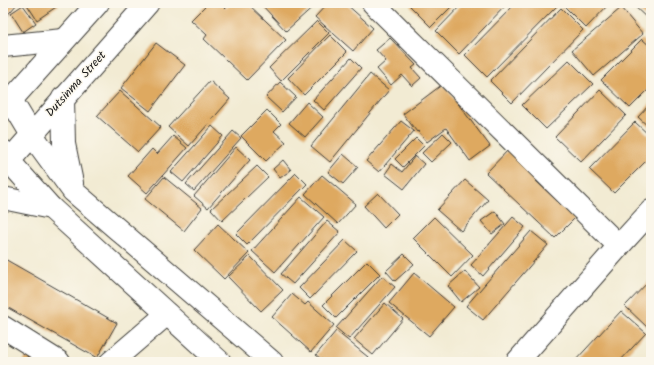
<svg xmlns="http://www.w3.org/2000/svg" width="654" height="365" font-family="Kalam,sans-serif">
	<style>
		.building { fill: #dea961 }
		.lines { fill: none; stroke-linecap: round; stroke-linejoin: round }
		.minor-casing { stroke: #3c3b37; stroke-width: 24 }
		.minor { stroke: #fff; stroke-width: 22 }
		.labels { text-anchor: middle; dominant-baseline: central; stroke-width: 3; stroke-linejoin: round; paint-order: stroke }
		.street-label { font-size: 12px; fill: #1c1c1c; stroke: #fbf7ec }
	</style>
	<rect width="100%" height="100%" fill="#fbf7ec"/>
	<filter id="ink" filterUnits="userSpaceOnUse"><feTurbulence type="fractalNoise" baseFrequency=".025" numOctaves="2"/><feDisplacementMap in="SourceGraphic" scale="8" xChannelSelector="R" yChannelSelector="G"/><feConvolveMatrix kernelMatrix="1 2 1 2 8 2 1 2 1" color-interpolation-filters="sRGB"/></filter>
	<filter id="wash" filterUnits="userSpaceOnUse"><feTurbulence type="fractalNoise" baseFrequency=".012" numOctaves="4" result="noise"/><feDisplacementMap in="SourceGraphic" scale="16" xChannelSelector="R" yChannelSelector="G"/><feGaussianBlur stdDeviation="0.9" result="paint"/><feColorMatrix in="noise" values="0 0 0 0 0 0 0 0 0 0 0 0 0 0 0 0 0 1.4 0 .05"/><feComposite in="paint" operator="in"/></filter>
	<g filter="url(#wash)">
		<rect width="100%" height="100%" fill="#f2ebd3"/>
		<g id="blocks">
			<g class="building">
				<path d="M3,3H18L3,20Z"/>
				<path d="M26,3H57L59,5L37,20Z"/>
				<path d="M208,3H221L226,8L231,3H247L286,40L247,80L204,39L207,35L191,20Z"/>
				<path d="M260,3H317L286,31Z"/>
				<path d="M328,3H345L373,28L353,51L315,17Z"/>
				<path d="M413,3H455L431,27L410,6Z"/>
				<path d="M463,3H508L459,54L436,31Z"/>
				<path d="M516,3H554L557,6L487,77L465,55Z"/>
				<path d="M565,3H610L586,28L563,5Z"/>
				<path d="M631,3H651V22Z"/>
				<path d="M23,5L36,23L23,32L11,13Z"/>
				<path d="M561,8L583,30L512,103L490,81Z"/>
				<path d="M621,8L643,34L594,76L572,50Z"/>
				<path d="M317,21L329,33L281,81L269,68Z"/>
				<path d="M330,35L347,52L304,95L288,78Z"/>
				<path d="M390,38L416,65L412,68L421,78L412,86L402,75L391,85L377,69L386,61L376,50Z"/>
				<path d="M642,39L651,47V87L630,108L601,80Z"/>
				<path d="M156,43L185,65L150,111L121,88Z"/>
				<path d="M351,58L361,68L324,110L313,100Z"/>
				<path d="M569,60L593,84L546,129L522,105Z"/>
				<path d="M370,74L389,90L330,162L311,146Z"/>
				<path d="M210,81L230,99L189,146L168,127Z"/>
				<path d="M280,82L296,97L282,112L266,97Z"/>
				<path d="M443,84L490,146L470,161L446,128L427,142L418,131L417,132L403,114Z"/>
				<path d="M600,90L626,115L581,162L555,137Z"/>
				<path d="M120,91L161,127L138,152L97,116Z"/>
				<path d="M307,102L323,117L305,137L289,123Z"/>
				<path d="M651,103V129L638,117Z"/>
				<path d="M267,110L281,124L274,131L286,142L266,161L241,136Z"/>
				<path d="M401,121L414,131L379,172L366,161Z"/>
				<path d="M635,122L651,137V156L614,193L589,169Z"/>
				<path d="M212,126L223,136L183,182L171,172Z"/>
				<path d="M233,131L241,138L194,191L186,184Z"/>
				<path d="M443,133L452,142L431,162L422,153Z"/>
				<path d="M173,136L187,148L147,193L128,176L152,149L157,154Z"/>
				<path d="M416,138L424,146L403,167L395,159Z"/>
				<path d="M236,147L250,160L208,208L194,196Z"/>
				<path d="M510,148L538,175L534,179L575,218L555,238L486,173Z"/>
				<path d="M343,154L358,167L343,184L328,172Z"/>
				<path d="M415,156L424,164L404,189L385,174L392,164L402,172Z"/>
				<path d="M283,160L291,170L280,178L273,169Z"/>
				<path d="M257,166L268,177L222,221L211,209Z"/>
				<path d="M296,173L307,184L247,245L236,234Z"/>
				<path d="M322,175L356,204L338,224L305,194Z"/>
				<path d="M164,177L202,208L184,231L145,199Z"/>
				<path d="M465,180L488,200L461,231L437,210Z"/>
				<path d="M378,193L398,214L384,228L364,206Z"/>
				<path d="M301,197L324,217L275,272L252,251Z"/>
				<path d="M495,211L505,224L492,234L481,221Z"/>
				<path d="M434,217L473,255L452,277L413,238Z"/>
				<path d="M513,217L525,227L483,276L471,265Z"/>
				<path d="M327,221L340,232L293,284L281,274Z"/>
				<path d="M218,224L249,253L224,279L194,250Z"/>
				<path d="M531,231L548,245L483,320L466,306Z"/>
				<path d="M345,240L357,251L310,299L299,288Z"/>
				<path d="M404,254L414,264L395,281L386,271Z"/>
				<path d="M250,256L283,290L261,311L228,277Z"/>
				<path d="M3,258L117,323L97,358L3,305Z"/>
				<path d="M367,261L380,274L336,318L323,305Z"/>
				<path d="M465,271L479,287L461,302L448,286Z"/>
				<path d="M414,273L454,307L429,336L389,303Z"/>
				<path d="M382,276L395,287L349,339L336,328Z"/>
				<path d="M651,279V327L649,329L625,306Z"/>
				<path d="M292,294L305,305L308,302L334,325L311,352L272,317Z"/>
				<path d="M385,303L403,319L373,355L354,339Z"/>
				<path d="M621,311L646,333L619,362H574Z"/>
				<path d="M336,331L368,357L364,362H325L316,355Z"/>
				<path d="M32,352L43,362H22Z"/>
			</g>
		</g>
	</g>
	<g filter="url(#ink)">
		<use href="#blocks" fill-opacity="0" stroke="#3c3b37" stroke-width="1"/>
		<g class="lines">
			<g class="minor-casing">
				<g id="minor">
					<path d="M373,3L619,246"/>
					<path d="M3,46L63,40"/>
					<path d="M3,96L11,100L32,135L73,191L272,362"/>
					<path d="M63,98L64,144L72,183"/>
					<path d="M3,109L98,3"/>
					<path d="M3,151L9,161L51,208L220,362"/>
					<path d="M3,162L9,161L148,3"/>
					<path d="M3,198L51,208"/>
					<path d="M3,327L59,362"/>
					<path d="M111,362L167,314"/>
					<path d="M517,362L619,246L651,211"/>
				</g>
			</g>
			<use href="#minor" class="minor"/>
		</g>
	</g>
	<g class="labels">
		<g class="street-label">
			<text transform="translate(76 84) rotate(-48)">Dutsinma Street</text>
		</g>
	</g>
	<rect width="654" height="365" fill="none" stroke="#fbf7ec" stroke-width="16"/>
</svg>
